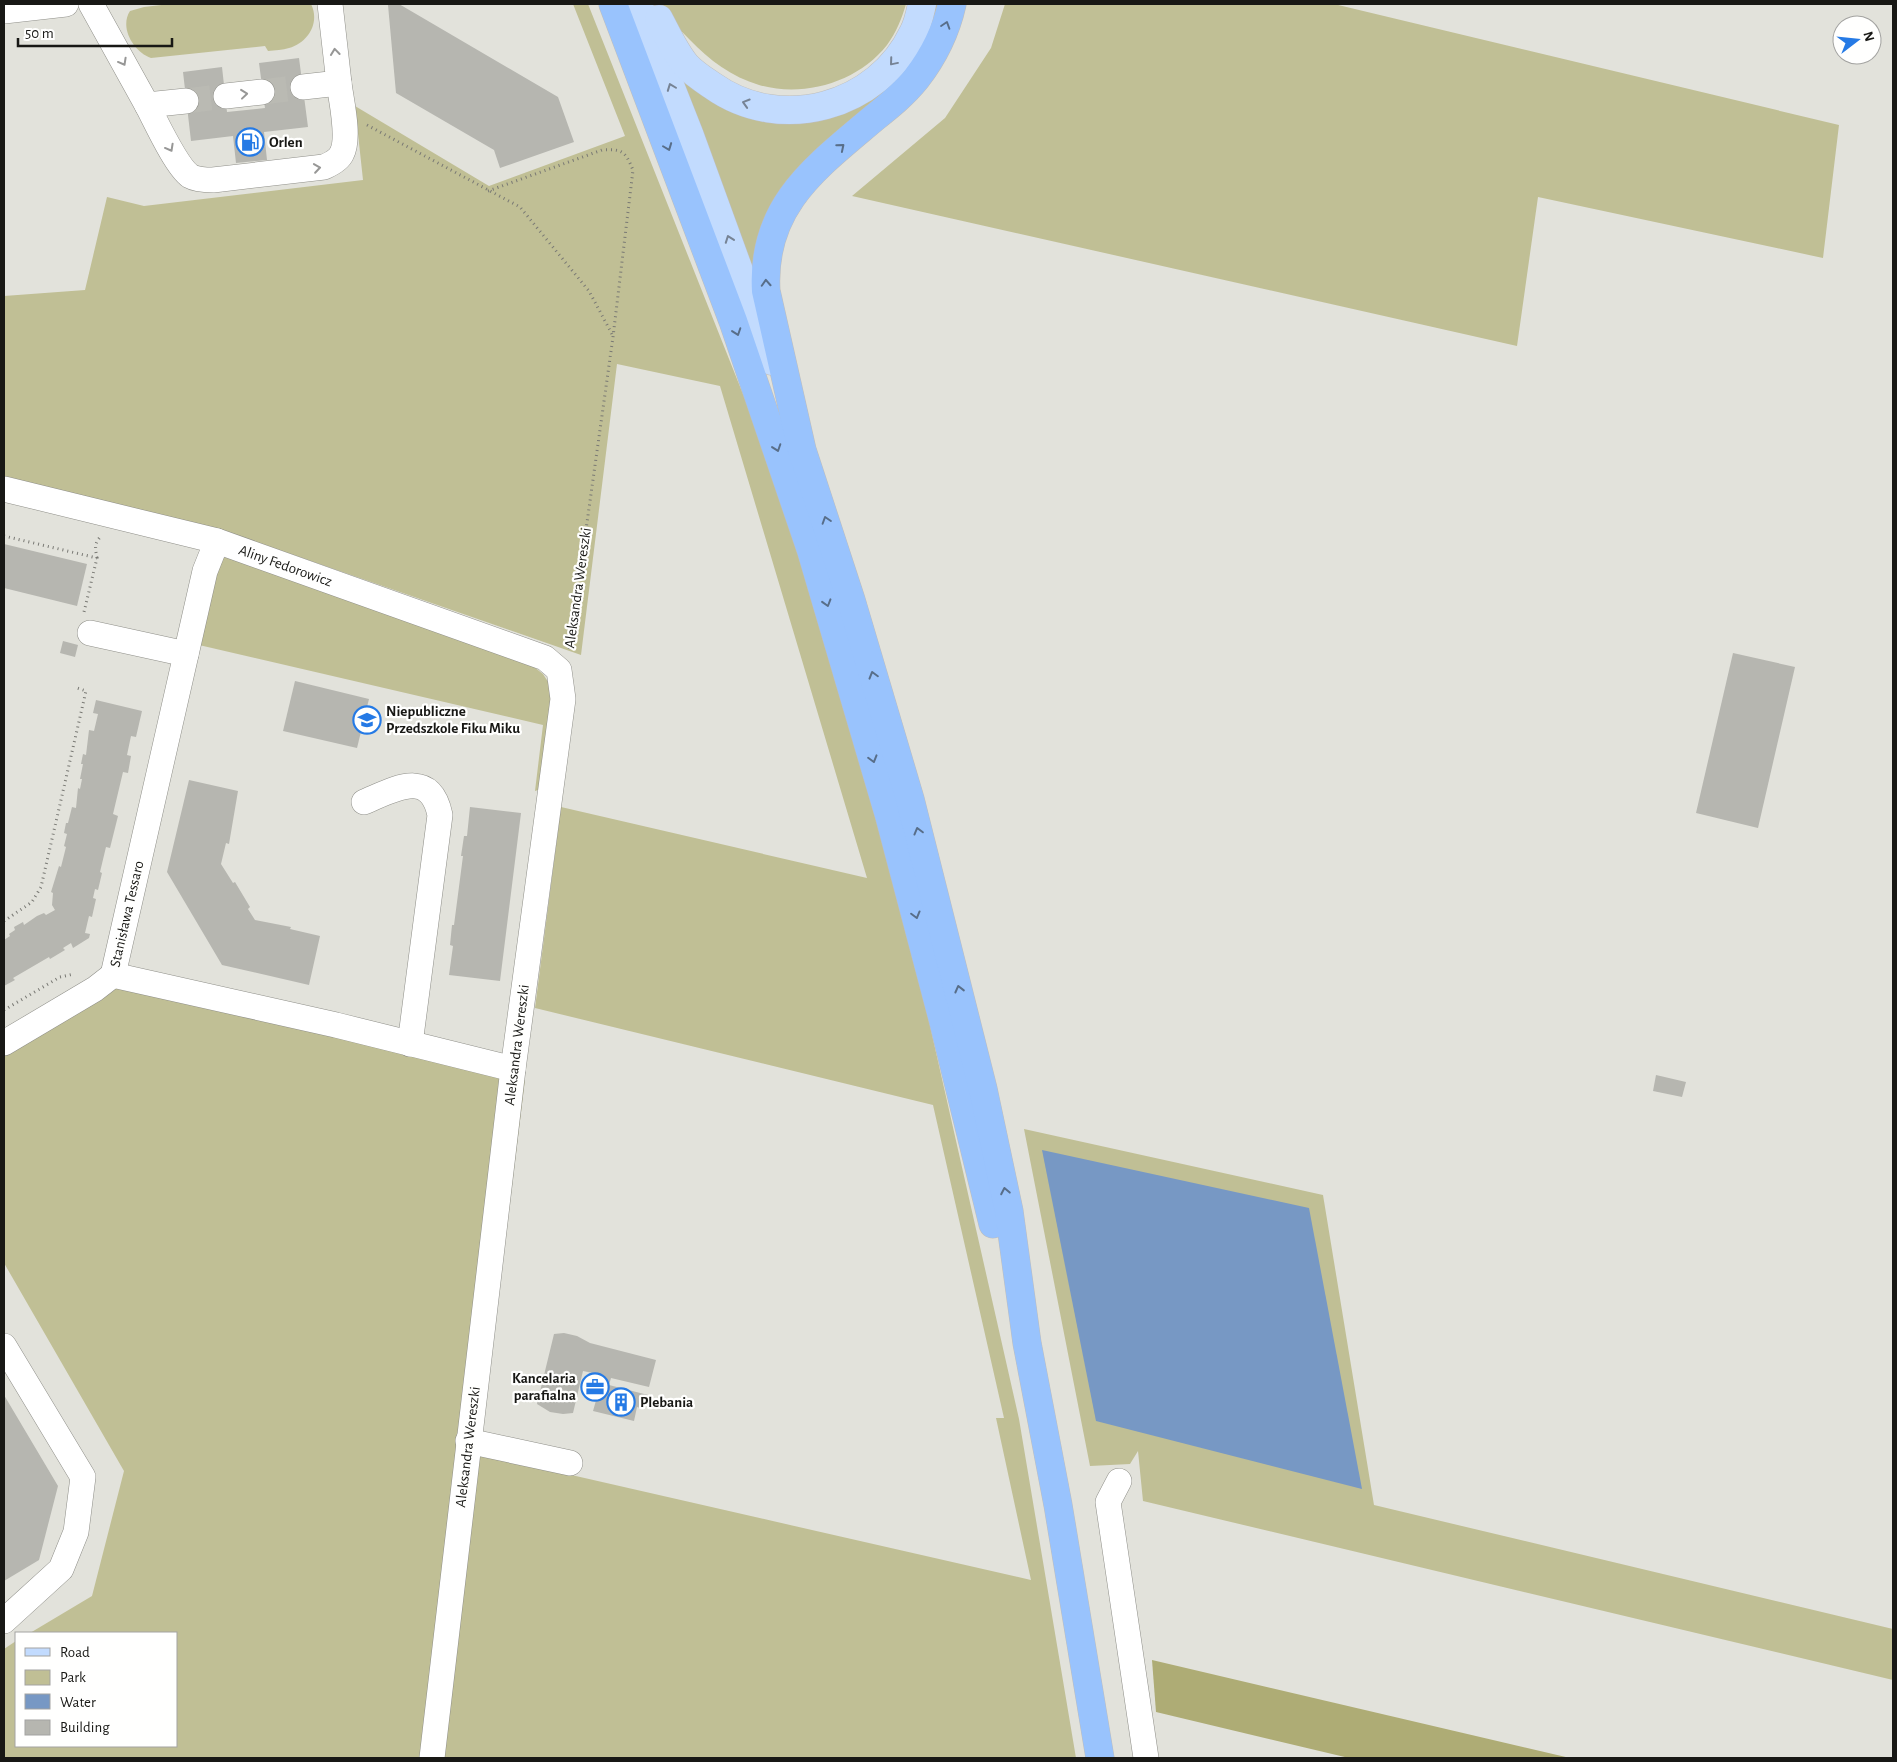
<svg xmlns="http://www.w3.org/2000/svg" width="1897" height="1762" font-family="'Alegreya Sans',sans-serif">
	<style>
		.green { fill: #c0bf95 }
		.forest { fill: #aeac75 }
		.water { fill: #7798c4 }
		.building { fill: #b6b6b0 }
		.lines { fill: none; stroke-linecap: round; stroke-linejoin: round }
		.minor-tunnel { stroke: #babab3; stroke-width: 25; stroke-dasharray: 25 12; stroke-linecap: butt }
		.minor-casing { stroke: #8f8f89; stroke-width: 26 }
		.major-casing { stroke: #bebebd; stroke-width: 29 }
		.highway-casing { stroke: #bebebd; stroke-width: 29 }
		.path { stroke: #797974; stroke-width: 3; stroke-dasharray: 1 4; stroke-linecap: butt }
		.minor { stroke: #fff; stroke-width: 25 }
		.major { stroke: #c2dbfe; stroke-width: 28 }
		.highway { stroke: #99c3fd; stroke-width: 28 }
		.oneway { stroke: #586e89 }
		.oneway2 { stroke: #979796 }
		.oneway3 { stroke: #768395 }
		.labels { text-anchor: middle; dominant-baseline: central; stroke-width: 4.5; stroke-linejoin: round; paint-order: stroke }
		.poi-label { font-size: 15px; font-weight: bold; fill: #181815; stroke: #fffffe; text-anchor: start }
		.street-label { font-size: 15px; fill: #181815; stroke: #fffffe }
	</style>
	<rect width="100%" height="100%" fill="#e2e2db"/>
	<g class="green">
		<path d="M170,4H311C320,22 309,42 289,48C283,50 275,50 268,51L265,46L151,58C134,52 119,28 130,11L144,7Z"/>
		<path d="M573,4H588L764,447L860,747L928,1017L1019,1419L1076,1758H4V1649L16,1641V1746H176V1633H30L92,1596L124,1471L4,1263V1053L118,987L525,1080L479,1454L1031,1580L996,1418H1004L933,1105L535,1008L561,807L867,878L720,386L617,364L581,655L242,537L4,481V296L85,290L107,197L144,206L363,180L355,106L489,186L625,136Z"/>
		<path d="M662,4H906C902,18 896,33 887,45C858,82 804,98 759,85C732,77 709,60 690,40C679,29 669,18 662,4Z"/>
		<path d="M933,4H944L916,62L866,114L753,277L675,72L703,96L723,106L835,114Z"/>
		<path d="M1005,4H1334L1839,125L1823,258L1538,197L1517,346L852,196L945,118L991,48Z"/>
		<path d="M231,554L529,663L543,674L554,691L544,788L535,791L543,725L199,645L219,561Z"/>
		<path d="M1024,1129L1323,1195L1374,1505L1893,1629V1680L1143,1501L1138,1451L1130,1464L1090,1466Z"/>
	</g>
	<path class="forest" d="M1152,1660L1570,1758H1349L1156,1712Z"/>
	<path class="water" d="M1042,1150L1309,1208L1362,1489L1096,1421Z"/>
	<g class="building">
		<path d="M399,4L558,97L574,142L500,168L494,150L396,93L388,5Z"/>
		<path d="M299,58L308,127L264,132L267,160L236,163L233,136L191,141L183,72L222,67L227,112L265,108L259,63Z"/>
		<path d="M4,544L87,564L77,606L4,588Z"/>
		<path d="M63,641L78,645L75,657L60,653Z"/>
		<path d="M1733,653L1795,667L1758,828L1696,813Z"/>
		<path d="M295,681L369,699L357,748L283,731Z"/>
		<path d="M96,700L142,711L136,737L131,736L127,755L131,756L128,773L123,772L113,814L118,816L110,848L106,847L100,872L102,873L98,890L95,889L93,898L96,899L92,917L89,916L85,933L90,934L89,938L73,948L71,943L63,948L65,950L50,959L49,957L13,978L15,980L4,986V940L10,936L9,934L15,930L14,927L23,922L24,925L37,916L44,913L46,915L55,910L52,905L53,893L51,892L59,866L61,867L66,847L64,846L67,834L64,833L66,823H68L72,807L76,808L78,788L80,789L82,779H80L83,764H81L83,754L86,755L89,730L94,731L98,714L93,713Z"/>
		<path d="M189,780L238,791L229,844L226,843L221,864L233,883L235,882L250,907L248,909L255,920L291,927L290,929L320,936L309,985L222,965L167,872Z"/>
		<path d="M470,807L521,813L500,981L449,975L453,946L450,945L452,925H454L463,856H461L464,836H467Z"/>
		<path d="M1656,1075L1686,1082L1682,1097L1653,1091Z"/>
		<path d="M564,1333L577,1336L590,1343L656,1360L649,1387L611,1378L609,1385L648,1395L644,1409L637,1407L634,1421L593,1411L597,1397L585,1394L589,1379L601,1383L603,1375L583,1371L573,1413L563,1414L550,1412L537,1404L554,1334Z"/>
		<path d="M4,1395L58,1486L39,1560L4,1581V1501L5,1494L4,1491Z"/>
	</g>
	<g class="lines">
		<g class="minor-tunnel">
			<path d="M262,92L303,87"/>
			<path d="M186,101L226,96"/>
		</g>
		<g class="minor-casing">
			<g id="minor">
				<path d="M91,4L147,105L186,101"/>
				<path d="M4,11L66,4"/>
				<path d="M303,87L339,83L330,4"/>
				<path d="M226,96L262,92"/>
				<path d="M147,105C156,122 176,166 190,176C197,180 206,180 213,180L324,167C331,164 339,160 342,153C350,137 341,100 339,83"/>
				<path id="s1" d="M4,489L217,541L545,658L559,670L563,699L513,1069L432,1758"/>
				<path d="M217,541L205,571L113,975L336,1025L513,1069"/>
				<path d="M90,633L186,654"/>
				<path d="M364,802C393,790 430,767 440,815L410,1044"/>
				<path d="M4,1043L95,989L113,975"/>
				<path d="M4,1346L83,1477L76,1532L61,1569L4,1621"/>
				<path d="M468,1441L570,1463"/>
				<path d="M1119,1481L1108,1502L1146,1758"/>
			</g>
		</g>
		<g class="major-casing">
			<g id="major">
				<path d="M638,4L690,136L772,361"/>
				<path d="M659,19C667,34 675,52 686,65C693,73 704,80 713,86C781,134 878,107 913,33C918,24 920,13 922,4"/>
			</g>
		</g>
		<g class="highway-casing">
			<g id="highway">
				<path d="M613,4L733,321L811,550L889,815L943,1020L993,1224"/>
				<path d="M952,4C946,31 933,57 916,79C904,94 889,106 874,118C815,168 761,206 766,291L802,450L851,600L910,799L983,1089L1009,1211L1027,1343L1058,1505L1100,1758"/>
			</g>
		</g>
		<g class="path">
			<path d="M367,125L520,207L589,291L613,336"/>
			<path d="M488,191L602,150C623,149 625,151 633,170L613,337L569,651"/>
			<path d="M4,536L97,558L84,612"/>
			<path d="M97,558C95,548 94,543 102,535"/>
			<path d="M4,921L32,902L41,887L86,691L77,688"/>
			<path d="M4,1010L60,977L74,974"/>
		</g>
		<use href="#minor" class="minor"/>
		<use href="#major" class="major"/>
		<use href="#highway" class="highway"/>
	</g>
	<defs><path id="oneway-chevron" d="M-2-3.5L2.5 0L-2 3.5" fill="none" stroke-width="1.6" stroke-linecap="round" stroke-linejoin="round" transform="scale(1.25)"/></defs>
	<g class="oneway">
		<use href="#oneway-chevron" transform="translate(946 25) rotate(-72)"/>
		<use href="#oneway-chevron" transform="translate(668 147) rotate(69)"/>
		<use href="#oneway-chevron" transform="translate(841 147) rotate(-40)"/>
		<use href="#oneway-chevron" transform="translate(766 283) rotate(-93)"/>
		<use href="#oneway-chevron" transform="translate(737 332) rotate(71)"/>
		<use href="#oneway-chevron" transform="translate(777 448) rotate(71)"/>
		<use href="#oneway-chevron" transform="translate(826 520) rotate(-108)"/>
		<use href="#oneway-chevron" transform="translate(827 603) rotate(73)"/>
		<use href="#oneway-chevron" transform="translate(873 675) rotate(-106)"/>
		<use href="#oneway-chevron" transform="translate(873 759) rotate(74)"/>
		<use href="#oneway-chevron" transform="translate(918 831) rotate(-105)"/>
		<use href="#oneway-chevron" transform="translate(916 915) rotate(75)"/>
		<use href="#oneway-chevron" transform="translate(959 989) rotate(-104)"/>
		<use href="#oneway-chevron" transform="translate(1005 1191) rotate(-101)"/>
	</g>
	<g class="oneway2">
		<use href="#oneway-chevron" transform="translate(335 52) rotate(-96)"/>
		<use href="#oneway-chevron" transform="translate(123 62) rotate(61)"/>
		<use href="#oneway-chevron" transform="translate(244 94) rotate(-6)"/>
		<use href="#oneway-chevron" transform="translate(170 148) rotate(61)"/>
		<use href="#oneway-chevron" transform="translate(317 168) rotate(-8)"/>
	</g>
	<g class="oneway3">
		<use href="#oneway-chevron" transform="translate(893 62) rotate(130)"/>
		<use href="#oneway-chevron" transform="translate(671 87) rotate(-111)"/>
		<use href="#oneway-chevron" transform="translate(746 103) rotate(-163)"/>
		<use href="#oneway-chevron" transform="translate(729 239) rotate(-110)"/>
	</g>
	<defs>
		<g id="fuel-ring" transform="scale(1.4375)"><circle r="9.5" fill="#fffffe" stroke="#257ae5" stroke-width="1.5"/><path d="M-5.5-6h7V0h2V4h1.3V-2.5L3-4.5l.8-.8L6-3V5H2.5V1h-1V6h-7ZM-4.2-4.7v3.2H.2V-4.7Z" fill="#257ae5"/></g>
		<g id="school-ring" transform="scale(1.4375)"><circle r="9.5" fill="#fffffe" stroke="#257ae5" stroke-width="1.5"/><path d="M0-5L7-2L0 1L-7-2ZM-4 1L0 2.5L4 1V4Q0 6-4 4Z" fill="#257ae5"/></g>
		<g id="office-ring" transform="scale(1.4375)"><circle r="9.5" fill="#fffffe" stroke="#257ae5" stroke-width="1.5"/><path d="M-6-3h4V-5.5h4V-3h4V5H-6ZM-1-4.5V-3h2v-1.5ZM-6 0V1H6V0Z" fill="#257ae5"/></g>
		<g id="building-ring" transform="scale(1.4375)"><circle r="9.5" fill="#fffffe" stroke="#257ae5" stroke-width="1.5"/><path d="M-4-6H4V6H1V3H-1V6H-4ZM-2.5-4.3h1.7v1.8h-1.7ZM.8-4.3h1.7v1.8H.8ZM-2.5-1h1.7V.8h-1.7ZM.8-1h1.7V.8H.8Z" fill="#257ae5"/></g>
	</defs>
	<g fill-rule="evenodd">
		<use href="#fuel-ring" x="250" y="142"/>
		<use href="#school-ring" x="367" y="720"/>
		<use href="#office-ring" x="595" y="1387"/>
		<use href="#building-ring" x="621" y="1402"/>
	</g>
	<g class="labels">
		<g class="poi-label">
			<text x="269" y="142">Orlen</text>
			<text x="386" y="711">Niepubliczne<tspan x="386" dy="17">Przedszkole Fiku Miku</tspan></text>
			<text x="576" y="1378" text-anchor="end">Kancelaria<tspan x="576" dy="17">parafialna</tspan></text>
			<text x="640" y="1402">Plebania</text>
		</g>
		<g class="street-label">
			<text stroke="none"><textPath href="#s1" startOffset="292">Aliny Fedorowicz</textPath></text>
			<text transform="translate(578 588) rotate(-82)">Aleksandra Wereszki</text>
			<text transform="translate(127 914) rotate(-77)">Stanisława Tessaro</text>
			<text transform="translate(517 1045) rotate(-83)">Aleksandra Wereszki</text>
			<text transform="translate(468 1447) rotate(-83)">Aleksandra Wereszki</text>
		</g>
	</g>
	<rect width="1897" height="1762" fill="none" stroke="#181815" stroke-width="10"/>
	<rect x="15" y="1632" width="162" height="115" fill="#fffffe" stroke="#a3a3a1"/>
	<rect x="25" y="1648" width="25" height="8" fill="#c2dbfe" stroke="#a3a3a1"/>
	<text x="60" y="1657" font-size="15" fill="#181815">Road</text>
	<rect x="25" y="1670" width="25" height="15" fill="#c0bf95" stroke="#a3a3a1"/>
	<text x="60" y="1682" font-size="15" fill="#181815">Park</text>
	<rect x="25" y="1694" width="25" height="15" fill="#7798c4" stroke="#a3a3a1"/>
	<text x="60" y="1707" font-size="15" fill="#181815">Water</text>
	<rect x="25" y="1720" width="25" height="15" fill="#b6b6b0" stroke="#a3a3a1"/>
	<text x="60" y="1732" font-size="15" fill="#181815">Building</text>
	<g transform="translate(1857 40) rotate(74)"><circle r="24" fill="#fffffe" stroke="#a3a3a1"/>
	<path d="M0-4L9 19L0 12L-9 19Z" fill="#257ae5"/>
	<text y="-8" font-size="14" font-weight="bold" text-anchor="middle" fill="#181815">N</text>
	</g>
	<path d="M18 38v8h154v-8" fill="none" stroke="#181815" stroke-width="2.5"/>
	<text x="25" y="38" font-size="15" fill="#181815" stroke="#fffffe" stroke-width="4" paint-order="stroke">50 m</text>
</svg>
